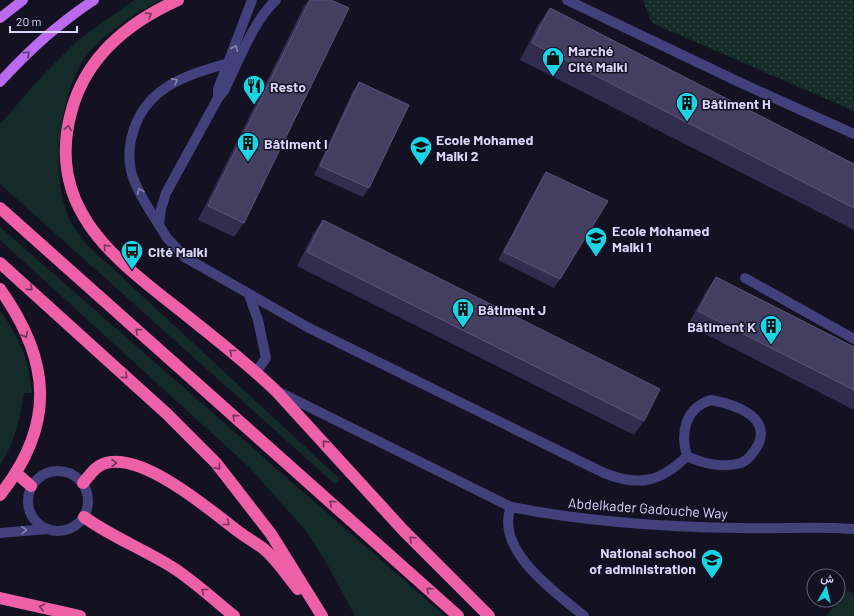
<svg xmlns="http://www.w3.org/2000/svg" width="854" height="616" font-family="Barlow,Vazirmatn,sans-serif">
	<style>
		.green { fill: #142b2a }
		.park { fill: url(#park-dots) }
		.lines { fill: none; stroke-linecap: round; stroke-linejoin: round }
		.minor { stroke: #42417c; stroke-width: 10 }
		.major { stroke: #ba6aee; stroke-width: 10 }
		.highway { stroke: #ed5fa6; stroke-width: 12 }
		.wall { fill: #322c4e }
		.building { fill: #443e60; stroke: #5b5678 }
		.oneway { stroke: #75345d }
		.oneway2 { stroke: #8684b5 }
		.oneway3 { stroke: #5e397e }
		.labels { text-anchor: middle; dominant-baseline: central; stroke-width: 3; stroke-linejoin: round; paint-order: stroke }
		.poi-label { font-size: 14px; font-weight: bold; fill: #dad6fa; stroke: #131122; text-anchor: start }
		.street-label { font-size: 14px; fill: #dad6fa; stroke: #131122 }
	</style>
	<defs>
		<pattern id="park-dots" width="8" height="8" patternUnits="userSpaceOnUse"><rect width="8" height="8" fill="#142b2a"/><path d="M2 2h.1M6 6h.1" fill="none" stroke="#36494a" stroke-width="1.8" stroke-linecap="round"/></pattern>
	</defs>
	<rect width="100%" height="100%" fill="#131122"/>
	<g class="green">
		<path d="M134,0H160C136,14 110,29 91,50C59,86 49,177 70,220C74,228 80,236 85,243L340,479L335,484L0,184V124L42,76L78,40Z"/>
		<path d="M0,227L445,616H355L327,564L305,530L250,468L0,240Z"/>
		<path d="M0,311C21,340 28,357 32,393H24C20,419 15,442 0,465Z"/>
		<path d="M848,590L854,595V616H826Z"/>
	</g>
	<path class="park" d="M643,0H854V111L652,23Z"/>
	<g class="lines">
		<g class="minor">
			<path d="M276,0C253,21 238,63 224,91L218,98L166,193L161,209L159,225L167,238L186,258L309,328L604,473C639,487 661,482 687,456"/>
			<path d="M567,0L741,83L854,134"/>
			<path d="M218,96V89L252,0"/>
			<path d="M159,225C149,209 136,190 131,171C128,157 129,143 134,129C148,86 189,74 229,63"/>
			<path d="M745,278L854,339"/>
			<path d="M249,295L258,320L266,358L256,372"/>
			<path d="M279,392L511,507C587,522 664,527 741,528C779,529 817,526 854,529"/>
			<path d="M711,400C733,404 772,416 758,445C754,452 749,460 741,463C723,468 703,464 687,456C680,433 685,408 711,400Z"/>
			<circle cx="58" cy="501" r="30"/>
			<path d="M511,507C494,550 556,593 584,616"/>
			<path d="M0,533L48,529"/>
		</g>
		<g class="major">
			<path d="M0,18L23,0"/>
			<path d="M0,82C28,51 59,23 94,0"/>
		</g>
		<g class="highway">
			<path d="M178,0C129,22 87,56 72,109C44,207 113,258 181,311C213,337 246,362 276,391L403,530L489,616"/>
			<path d="M0,208L458,616"/>
			<path d="M0,263L167,414L216,463L271,534L322,616"/>
			<path d="M0,289C51,361 56,424 0,495"/>
			<path d="M16,473L31,486"/>
			<path d="M83,483C90,475 95,466 106,463C144,453 210,510 239,532C247,538 256,543 264,549C277,560 287,576 298,589"/>
			<path d="M84,517C112,537 143,549 172,567C194,581 214,600 234,616"/>
			<path d="M0,598L80,616"/>
		</g>
	</g>
	<g class="wall">
		<path d="M309,0H331L244,223L234,237L198,220L304,6Z"/>
		<path d="M550,8L854,164V230L520,60L538,25Z"/>
		<path d="M359,82L369,188L363,197L314,175L353,91Z"/>
		<path d="M546,172L560,279L554,288L498,260L540,181Z"/>
		<path d="M323,220L644,421L634,435L297,266L313,234Z"/>
		<path d="M716,277L854,347V410L688,325L706,291Z"/>
	</g>
	<g class="building">
		<path d="M310,0H331L349,8L244,223L208,206Z"/>
		<path d="M550,8L854,164V208L532,43Z"/>
		<path d="M359,82L409,105L369,188L320,166Z"/>
		<path d="M546,172L608,201L560,279L504,252Z"/>
		<path d="M323,220L660,389L644,421L307,252Z"/>
		<path d="M716,277L854,347V390L698,311Z"/>
	</g>
	<defs><path id="oneway-chevron" d="M-2-3.5L2.5 0L-2 3.5" fill="none" stroke-width="1.6" stroke-linecap="round" stroke-linejoin="round"/></defs>
	<g class="oneway">
		<use href="#oneway-chevron" transform="translate(149 15) rotate(-32)"/>
		<use href="#oneway-chevron" transform="translate(68 128) rotate(-81)"/>
		<use href="#oneway-chevron" transform="translate(106 247) rotate(-133)"/>
		<use href="#oneway-chevron" transform="translate(30 288) rotate(41)"/>
		<use href="#oneway-chevron" transform="translate(138 331) rotate(-138)"/>
		<use href="#oneway-chevron" transform="translate(25 335) rotate(65)"/>
		<use href="#oneway-chevron" transform="translate(232 352) rotate(-141)"/>
		<use href="#oneway-chevron" transform="translate(125 376) rotate(43)"/>
		<use href="#oneway-chevron" transform="translate(235 417) rotate(-138)"/>
		<use href="#oneway-chevron" transform="translate(325 443) rotate(-132)"/>
		<use href="#oneway-chevron" transform="translate(114 463)"/>
		<use href="#oneway-chevron" transform="translate(218 467) rotate(49)"/>
		<use href="#oneway-chevron" transform="translate(332 503) rotate(-138)"/>
		<use href="#oneway-chevron" transform="translate(227 523) rotate(39)"/>
		<use href="#oneway-chevron" transform="translate(412 539) rotate(-136)"/>
		<use href="#oneway-chevron" transform="translate(429 590) rotate(-138)"/>
		<use href="#oneway-chevron" transform="translate(204 591) rotate(-141)"/>
		<use href="#oneway-chevron" transform="translate(42 607) rotate(-167)"/>
	</g>
	<g class="oneway2">
		<use href="#oneway-chevron" transform="translate(235 48) rotate(-68)"/>
		<use href="#oneway-chevron" transform="translate(175 81) rotate(-28)"/>
		<use href="#oneway-chevron" transform="translate(140 191) rotate(-112)"/>
		<use href="#oneway-chevron" transform="translate(24 530) rotate(-3)"/>
	</g>
	<use class="oneway3" href="#oneway-chevron" transform="translate(27 54) rotate(-43)"/>
	<defs>
		<g id="shop-pin" transform="scale(1.15)"><path d="M0 17L-7.5 6A9.5 9.5 0 1 1 7.5 6Z" fill="#1ad3e3" stroke="#131122"/><path d="M-5-2.5h2.3a2.7 3.5 0 0 1 5.4 0H5L5.5 6h-11ZM-1.5-2.5h3a1.5 2.3 0 0 0-3 0Z" fill="#111"/></g>
		<g id="restaurant-pin" transform="scale(1.15)"><path d="M0 17L-7.5 6A9.5 9.5 0 1 1 7.5 6Z" fill="#1ad3e3" stroke="#131122"/><path d="M-5-6h1v4h1v-4h1v4h1v-4h1v5L-1.5 .5V6h-2V.5L-5-1ZM5-6V6H3V1.5H1.5Q1.5-4 5-6Z" fill="#111"/></g>
		<g id="building-pin" transform="scale(1.15)"><path d="M0 17L-7.5 6A9.5 9.5 0 1 1 7.5 6Z" fill="#1ad3e3" stroke="#131122"/><path d="M-4-6H4V6H1V3H-1V6H-4ZM-2.5-4.3h1.7v1.8h-1.7ZM.8-4.3h1.7v1.8H.8ZM-2.5-1h1.7V.8h-1.7ZM.8-1h1.7V.8H.8Z" fill="#111"/></g>
		<g id="school-pin" transform="scale(1.15)"><path d="M0 17L-7.5 6A9.5 9.5 0 1 1 7.5 6Z" fill="#1ad3e3" stroke="#131122"/><path d="M0-5L7-2L0 1L-7-2ZM-4 1L0 2.5L4 1V4Q0 6-4 4Z" fill="#111"/></g>
		<g id="bus-pin" transform="scale(1.15)"><path d="M0 17L-7.5 6A9.5 9.5 0 1 1 7.5 6Z" fill="#1ad3e3" stroke="#131122"/><path d="M-5-6H5V4H4V6H2V4H-2V6H-4V4H-5ZM-3.5-4V0h7V-4ZM-3.5 1.2v1.5H-2V1.2ZM2 1.2v1.5H3.5V1.2Z" fill="#111"/></g>
		<g id="university-pin" transform="scale(1.15)"><path d="M0 17L-7.5 6A9.5 9.5 0 1 1 7.5 6Z" fill="#1ad3e3" stroke="#131122"/><path d="M0-5L7-2L0 1L-7-2ZM-4 1L0 2.5L4 1V4Q0 6-4 4Z" fill="#111"/></g>
	</defs>
	<g fill-rule="evenodd">
		<use href="#shop-pin" x="553" y="58"/>
		<use href="#restaurant-pin" x="254" y="86"/>
		<use href="#building-pin" x="687" y="103"/>
		<use href="#building-pin" x="248" y="143"/>
		<use href="#school-pin" x="421" y="147"/>
		<use href="#school-pin" x="596" y="238"/>
		<use href="#bus-pin" x="132" y="251"/>
		<use href="#building-pin" x="463" y="309"/>
		<use href="#building-pin" x="771" y="326"/>
		<use href="#university-pin" x="712" y="560"/>
	</g>
	<g class="labels">
		<g class="poi-label">
			<text x="568" y="50">Marché<tspan x="568" dy="16">Cité Malki</tspan></text>
			<text x="270" y="86">Resto</text>
			<text x="702" y="103">Bâtiment H</text>
			<text x="436" y="139">Ecole Mohamed<tspan x="436" dy="16">Malki 2</tspan></text>
			<text x="264" y="143">Bâtiment I</text>
			<text x="612" y="230">Ecole Mohamed<tspan x="612" dy="16">Malki 1</tspan></text>
			<text x="148" y="251">Cité Malki</text>
			<text x="478" y="309">Bâtiment J</text>
			<text x="756" y="326" text-anchor="end">Bâtiment K</text>
			<text x="696" y="552" text-anchor="end">National school<tspan x="696" dy="16">of administration</tspan></text>
		</g>
		<g class="street-label">
			<text transform="translate(648 508) rotate(4)">Abdelkader Gadouche Way</text>
		</g>
	</g>
	<g transform="translate(826 588) rotate(8)"><circle r="19" fill="#131122" stroke="#636078"/>
	<path d="M0-3L7 15L0 10L-7 15Z" fill="#1ad3e3"/>
	<text y="-6" font-size="11" font-weight="bold" text-anchor="middle" fill="#dad6fa">ش</text>
	</g>
	<path d="M10 26v6h67v-6" fill="none" stroke="#dad6fa" stroke-width="2"/>
	<text x="16" y="26" font-size="12" fill="#dad6fa" stroke="#131122" stroke-width="3" paint-order="stroke">20 m</text>
</svg>
